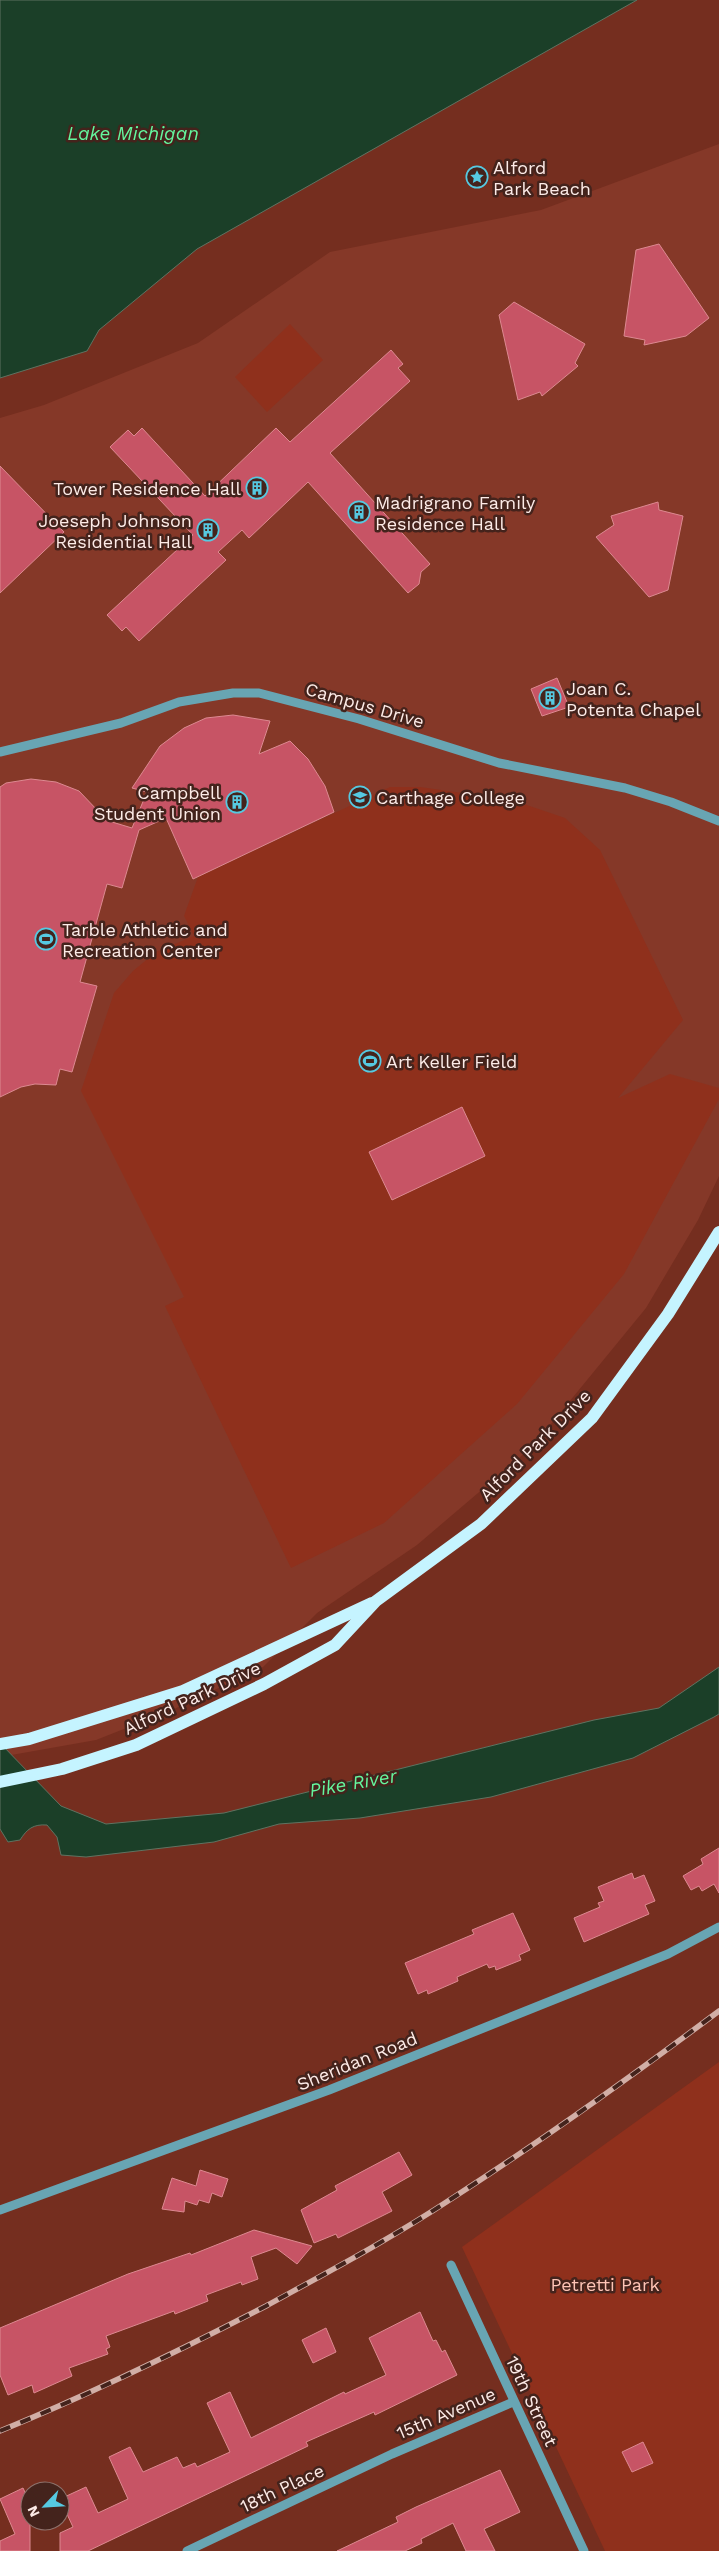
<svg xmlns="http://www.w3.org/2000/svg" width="719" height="2551" font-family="'Work Sans',sans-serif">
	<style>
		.built { fill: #853828 }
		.green { fill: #8f301c }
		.water { fill: #1b3f28; stroke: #5f7361 }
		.building { fill: #c75465; stroke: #dd8991 }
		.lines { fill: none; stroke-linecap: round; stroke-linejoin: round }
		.minor { stroke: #68a5b3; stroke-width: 9 }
		.major { stroke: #c5f4ff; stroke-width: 12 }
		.rail-casing { stroke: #d1aea6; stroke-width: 5.5 }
		.rail { stroke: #44231c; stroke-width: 4; stroke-dasharray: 11; stroke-linecap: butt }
		.labels { text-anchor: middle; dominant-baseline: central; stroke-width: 5; stroke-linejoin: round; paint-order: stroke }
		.poi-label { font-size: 18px; fill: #fdebe7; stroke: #44231c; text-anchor: start }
		.street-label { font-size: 18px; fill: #fdebe7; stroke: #44231c }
		.park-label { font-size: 18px; fill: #ffc4b6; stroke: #44231c }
		.water-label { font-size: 19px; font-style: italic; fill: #64f69e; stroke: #44231c }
	</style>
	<rect width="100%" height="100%" fill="#752e1f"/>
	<path class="built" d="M719,144V1176L698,1220L646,1308L533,1446L417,1545L317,1613L263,1667L172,1710L96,1740L0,1757V418L44,405L198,343L330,252L541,210Z"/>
	<g class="green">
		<path d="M290,324L323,360L267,412L235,377Z"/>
		<path d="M390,787H420L512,800L565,818L600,850L683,1020L618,1098L670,1074L719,1088V1099L624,1274L517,1404L384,1523L291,1568L165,1306L184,1297L81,1091L114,993L133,971L156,952L194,936L184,916L198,877Z"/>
		<path d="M719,2062V2551H605L462,2247Z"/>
	</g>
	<g class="water">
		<path d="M0,0H637L197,249L99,330L87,351L0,378Z"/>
		<path d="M719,1667V1714L714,1717L633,1758L491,1797L360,1818L279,1824L214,1842L86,1857L61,1855L57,1837L47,1825C33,1824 27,1829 20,1840L8,1842L0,1829V1743L61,1806L106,1824L224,1813L594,1720L659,1708Z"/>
	</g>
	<g class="building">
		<path d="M659,244L709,318L686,336L644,345L645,340L624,336L636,250Z"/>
		<path d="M514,302L585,344L575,363L578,366L542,396L540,392L518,400L499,315Z"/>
		<path d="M391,350L403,364L398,368L410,381L330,453L430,564L421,572L419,584L408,593L308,482L249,538L242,530L218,552L226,560L139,641L126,627L122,631L107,615L193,535L110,447L128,430L134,436L142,428L205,496L276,428L290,442Z"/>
		<path d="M0,466L64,532L0,593Z"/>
		<path d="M658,502L659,510L683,516L668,590L649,597L596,537L614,525L611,516Z"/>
		<path d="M557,678L569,707L542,716L531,689Z"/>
		<path d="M233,715L270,721L259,754L290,741L308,759L325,786L334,812L193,879L166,818L139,830L122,888L107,884L80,982L97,986L72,1072L60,1069L56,1085L35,1084L21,1087L0,1097V787L6,783L31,779L56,782L79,791L99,812L102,819L132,828L147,792L132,788L160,746L184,728L206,718Z"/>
		<path d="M462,1107L485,1156L392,1200L369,1152Z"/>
		<path d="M719,1848V1893L714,1884L702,1891L699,1886L691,1890L683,1876L703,1864L701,1859Z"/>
		<path d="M632,1873L634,1879L644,1875L655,1901L645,1905L649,1914L584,1942L574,1918L600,1907L598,1903L604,1901L598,1887Z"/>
		<path d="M513,1913L530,1950L519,1955L521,1960L496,1970L495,1966L489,1968L487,1964L457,1977L458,1981L428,1994L427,1990L418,1994L405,1963L474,1934L472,1930Z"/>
		<path d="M399,2152L412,2175L382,2192L392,2211L338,2238L336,2234L314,2243L301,2210L337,2190L335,2186Z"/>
		<path d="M200,2170L228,2179L222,2197L212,2193L209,2203L199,2200L197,2205L185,2201L184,2212L162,2209L172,2178L196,2186Z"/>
		<path d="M254,2230L312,2246L297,2264L276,2248L251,2257L258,2279L242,2285L241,2282L206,2295L208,2301L175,2314L174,2311L106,2336L110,2347L106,2349L108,2354L69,2368L72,2376L34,2393L32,2385L8,2395L0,2375V2328L128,2274L190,2253L191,2255Z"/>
		<path d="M420,2312L433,2341L436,2340L442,2352L445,2350L457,2375L375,2415L374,2412L306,2442L308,2446L88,2551H60V2533L73,2527L60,2499L86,2487L98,2513L128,2499L109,2457L130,2447L143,2472L177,2457L183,2468L195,2463L197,2467L230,2452L207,2403L230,2392L251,2438L344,2392L345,2394L386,2375L369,2338Z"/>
		<path d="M326,2328L336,2352L313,2363L302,2340Z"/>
		<path d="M643,2442L653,2463L632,2472L622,2452Z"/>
		<path d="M500,2470L520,2512L484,2529L495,2551H466L453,2523L421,2539L422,2543L405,2551H337L398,2522L396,2517L416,2507Z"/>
		<path d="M23,2488L30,2503V2551H0V2541L15,2534L0,2499Z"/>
	</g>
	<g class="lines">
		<g class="minor">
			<path d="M0,752L121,723L179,702L233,693H259L359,719L499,763L625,788L671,802L719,821"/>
			<path d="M0,2210L329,2090L668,1954L719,1927"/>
			<path d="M451,2265L584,2551"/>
			<path d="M187,2551L392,2454L513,2402"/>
		</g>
		<g class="major">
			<path d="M0,1744L29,1739L183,1691L372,1603"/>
			<path d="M0,1782L62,1769L136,1745L264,1684L335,1645L376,1601L481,1524L592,1418L668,1314L719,1232"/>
		</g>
		<g class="rail-casing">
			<path id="rail" d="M0,2431C91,2394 179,2351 266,2306C328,2272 392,2238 451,2199C543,2140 632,2076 719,2011"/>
		</g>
		<use href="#rail" class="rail"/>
	</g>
	<defs>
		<g id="sight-ring" transform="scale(1.125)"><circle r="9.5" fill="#44231c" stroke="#56c9e1" stroke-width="1.5"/><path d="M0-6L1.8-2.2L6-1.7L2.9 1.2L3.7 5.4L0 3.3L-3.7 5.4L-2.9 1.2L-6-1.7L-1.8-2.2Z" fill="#56c9e1"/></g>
		<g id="building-ring" transform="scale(1.125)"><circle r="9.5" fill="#44231c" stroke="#56c9e1" stroke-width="1.5"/><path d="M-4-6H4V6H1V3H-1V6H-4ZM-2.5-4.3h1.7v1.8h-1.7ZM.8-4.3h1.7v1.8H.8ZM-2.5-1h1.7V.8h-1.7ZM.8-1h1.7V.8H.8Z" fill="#56c9e1"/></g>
		<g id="university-ring" transform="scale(1.125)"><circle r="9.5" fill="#44231c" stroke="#56c9e1" stroke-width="1.5"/><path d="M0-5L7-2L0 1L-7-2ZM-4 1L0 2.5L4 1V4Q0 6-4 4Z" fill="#56c9e1"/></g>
		<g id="stadium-ring" transform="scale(1.125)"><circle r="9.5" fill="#44231c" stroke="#56c9e1" stroke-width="1.5"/><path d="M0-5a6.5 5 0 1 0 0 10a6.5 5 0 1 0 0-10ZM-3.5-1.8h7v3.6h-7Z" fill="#56c9e1"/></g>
	</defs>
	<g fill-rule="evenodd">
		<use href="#sight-ring" x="477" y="177"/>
		<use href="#building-ring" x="257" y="488"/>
		<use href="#building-ring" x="359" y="512"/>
		<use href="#building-ring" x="208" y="530"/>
		<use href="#building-ring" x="550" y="698"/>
		<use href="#university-ring" x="360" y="797"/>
		<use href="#building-ring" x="237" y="802"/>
		<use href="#stadium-ring" x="46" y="939"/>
		<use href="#stadium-ring" x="370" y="1061"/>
	</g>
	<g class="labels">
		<g class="poi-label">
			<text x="493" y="167">Alford<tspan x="493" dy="21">Park Beach</tspan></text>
			<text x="241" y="488" text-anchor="end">Tower Residence Hall</text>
			<text x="375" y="502">Madrigrano Family<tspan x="375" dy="21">Residence Hall</tspan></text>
			<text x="192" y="520" text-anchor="end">Joeseph Johnson<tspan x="192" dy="21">Residential Hall</tspan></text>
			<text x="566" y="688">Joan C.<tspan x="566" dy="21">Potenta Chapel</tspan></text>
			<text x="221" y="792" text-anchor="end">Campbell<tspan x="221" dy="21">Student Union</tspan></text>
			<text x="376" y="797">Carthage College</text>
			<text x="62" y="929">Tarble Athletic and<tspan x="62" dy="21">Recreation Center</tspan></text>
			<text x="386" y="1061">Art Keller Field</text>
		</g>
		<g class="street-label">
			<text transform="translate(365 705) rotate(16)">Campus Drive</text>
			<text transform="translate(535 1445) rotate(-45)">Alford Park Drive</text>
			<text transform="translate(192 1698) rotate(-25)">Alford Park Drive</text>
			<text transform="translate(357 2061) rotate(-22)">Sheridan Road</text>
			<text transform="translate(532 2401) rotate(65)">19th Street</text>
			<text transform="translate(446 2413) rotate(-23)">15th Avenue</text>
			<text transform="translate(282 2488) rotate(-25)">18th Place</text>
		</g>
		<g class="park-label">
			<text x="605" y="2284">Petretti Park</text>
		</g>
		<g class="water-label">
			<text x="133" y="133">Lake Michigan</text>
			<text transform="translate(353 1783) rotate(-10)">Pike River</text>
		</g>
	</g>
	<g transform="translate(45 2506) rotate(245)"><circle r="24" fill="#44231c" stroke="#8e736d"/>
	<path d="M0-4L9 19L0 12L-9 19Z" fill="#56c9e1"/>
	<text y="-8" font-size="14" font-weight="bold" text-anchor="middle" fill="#fdebe7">N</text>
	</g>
</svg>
